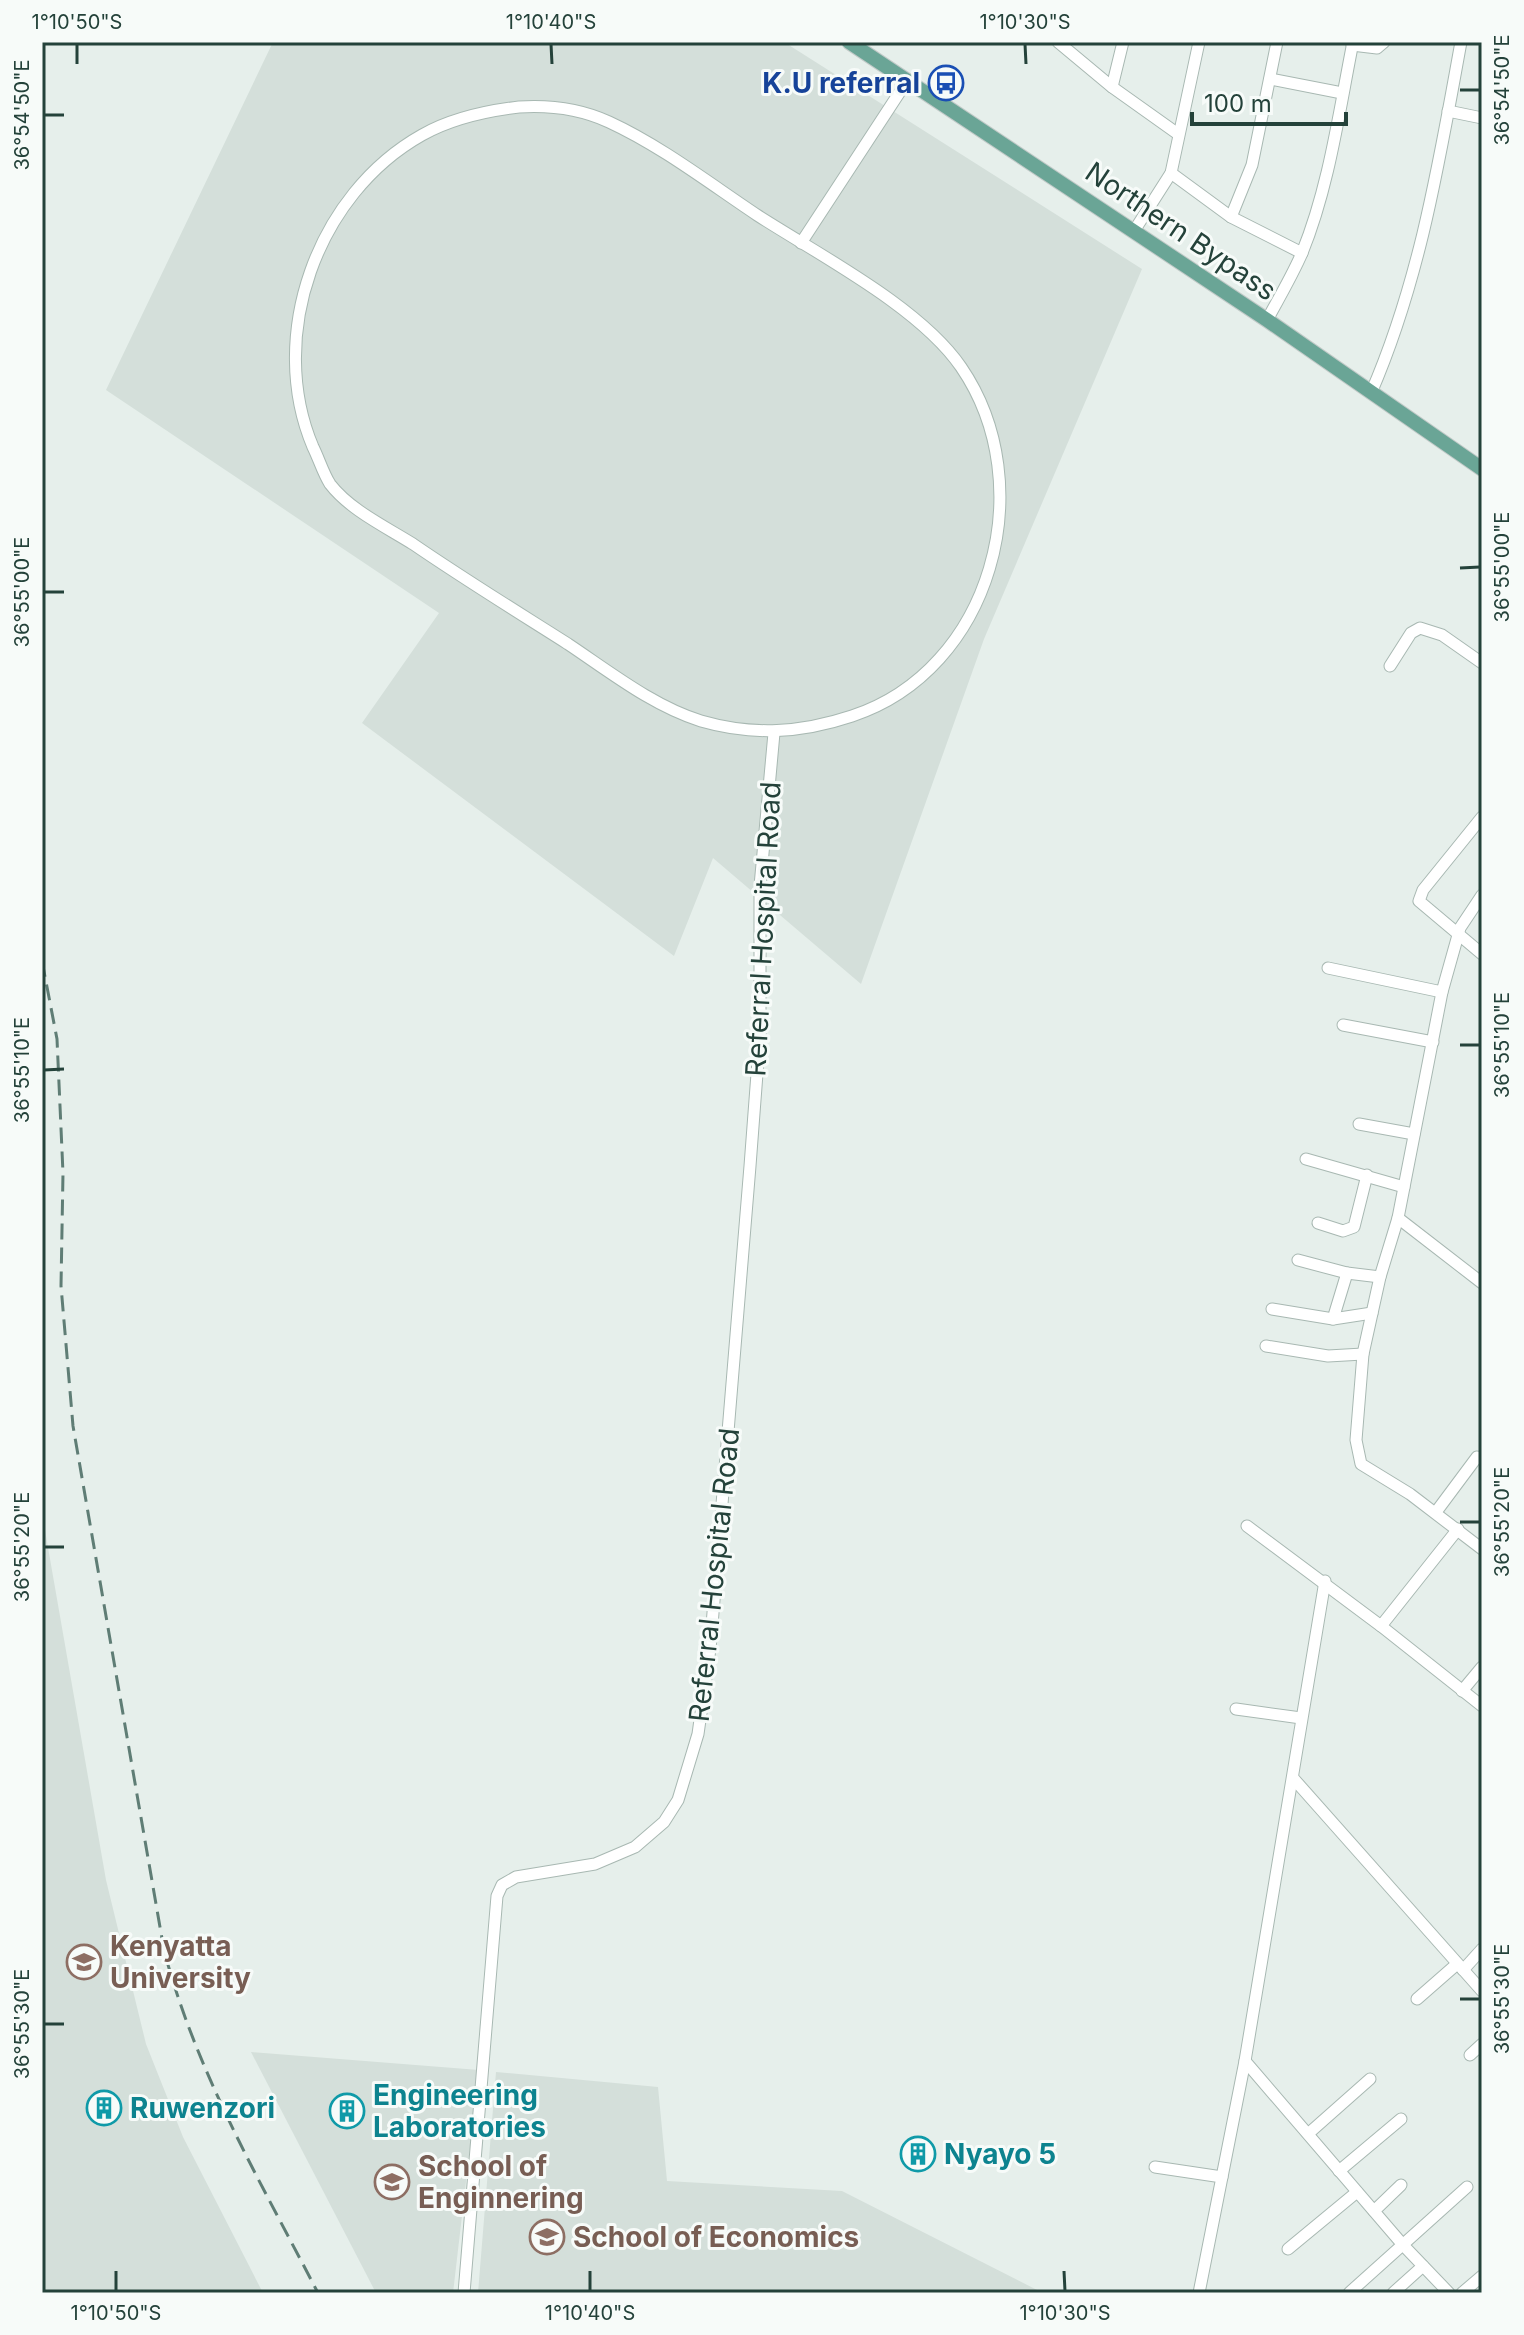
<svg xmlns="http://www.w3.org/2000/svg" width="1524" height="2335" font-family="Inter,sans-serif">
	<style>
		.built { fill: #d4dfda }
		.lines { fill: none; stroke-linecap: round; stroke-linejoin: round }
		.minor-casing { stroke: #a8b8b2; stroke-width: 13 }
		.major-casing { stroke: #c2cac8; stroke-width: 16 }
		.minor { stroke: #fff; stroke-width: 11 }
		.major { stroke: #6aa596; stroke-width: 14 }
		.rail { stroke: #5f7d75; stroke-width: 3; stroke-dasharray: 16 8; stroke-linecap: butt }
		.ticks { fill: none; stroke: #24423a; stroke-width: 3 }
		.labels { text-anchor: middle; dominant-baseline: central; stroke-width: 6; stroke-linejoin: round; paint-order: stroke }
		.transit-label { font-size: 28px; font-weight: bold; fill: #164399; stroke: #f7fbf9; text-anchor: end }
		.street-label { font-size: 28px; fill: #24423a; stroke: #f7fbf9 }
		.education-label { font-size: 28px; font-weight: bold; fill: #785e54; stroke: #f7fbf9; text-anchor: start }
		.culture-label { font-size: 28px; font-weight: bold; fill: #0d838f; stroke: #f7fbf9; text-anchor: start }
		.neatline { fill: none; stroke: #24423a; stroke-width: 3 }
		.ticks-label { font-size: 20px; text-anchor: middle; fill: #24423a }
	</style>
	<rect width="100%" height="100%" fill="#e6efeb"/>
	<g class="built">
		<path d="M273,42H784L1142,269L984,639L861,984L713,858L674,956L362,723L439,613L106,390Z"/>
		<path d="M42,1513L106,1880L146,2044L183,2137L263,2293H42Z"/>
		<path d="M251,2052L479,2070L453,2293H376Z"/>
		<path d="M496,2072L658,2087L667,2181L842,2191L1043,2293H478Z"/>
	</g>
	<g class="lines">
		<g class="minor-casing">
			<g id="minor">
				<path d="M1058,42L1112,87L1178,134"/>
				<path d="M1352,45L1377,48L1384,42"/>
				<path d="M1270,79L1342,93"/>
				<path d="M1112,87L1123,42"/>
				<path d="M519,107C550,105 581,109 609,122C661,146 709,183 757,215C819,255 920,307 961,367C1042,485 992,670 852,716C801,733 753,736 701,721C653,706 610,672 568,644C516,611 464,579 413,544C386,527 350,510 330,484C323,473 319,459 313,447C266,336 317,194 422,135C452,118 485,111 519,107Z"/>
				<path d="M1448,111L1482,118"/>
				<path d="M1171,173L1231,217L1302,253"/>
				<path d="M1231,217L1252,165L1277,42"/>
				<path d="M1134,231L1171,173L1199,42"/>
				<path d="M801,243L907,81"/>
				<path d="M1267,320C1279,298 1292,276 1302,253C1329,187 1339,112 1353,42"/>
				<path d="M1371,393C1420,280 1439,162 1461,42"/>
				<path d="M1390,666L1411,633L1420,628L1442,635L1482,663"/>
				<path d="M1482,817L1423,890L1419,901L1482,954"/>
				<path d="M1482,895L1460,928L1442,992L1398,1218L1380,1277L1363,1354L1356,1440L1361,1464L1410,1494L1482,1549"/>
				<path d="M1328,968L1442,992"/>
				<path d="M1343,1025L1433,1042"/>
				<path d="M1359,1124L1414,1134"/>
				<path d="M1306,1159L1404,1187"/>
				<path d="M1398,1218L1482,1283"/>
				<path d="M1318,1223L1343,1231L1354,1227L1367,1175"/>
				<path d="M1298,1260L1347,1273L1380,1277"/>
				<path d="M1272,1309L1333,1319L1347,1273"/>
				<path d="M1333,1319L1372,1313"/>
				<path d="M1266,1346L1328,1356L1363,1354"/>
				<path d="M1436,1512L1477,1457"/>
				<path d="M1247,1526L1381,1626L1458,1529"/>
				<path d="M1381,1626L1482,1706"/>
				<path d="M1462,1691L1482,1667"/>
				<path d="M1236,1709L1301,1718"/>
				<path d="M1293,1778L1482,1991"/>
				<path d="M1463,1970L1482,1949"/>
				<path d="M1417,1999L1457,1964"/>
				<path d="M1470,2055L1482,2044"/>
				<path d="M1245,2061L1403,2245L1449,2293"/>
				<path d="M1309,2133L1370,2079"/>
				<path d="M1155,2167L1222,2177"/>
				<path d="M1339,2171L1401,2119"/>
				<path d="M1374,2211L1401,2185"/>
				<path d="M1288,2249L1357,2192"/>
				<path d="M464,2293L497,1896L502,1885L516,1877L595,1864L635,1847L664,1822L678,1800L698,1734L710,1649L750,1166L760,1034V886L774,733"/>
				<path d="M1199,2293L1245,2061L1325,1581"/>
				<path d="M1349,2293L1467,2187"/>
				<path d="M1393,2293L1423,2266"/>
				<path d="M1462,2293L1482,2276"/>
			</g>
		</g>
		<g class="major-casing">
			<path id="major" d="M849,42L1267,320L1482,469"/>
		</g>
		<use href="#minor" class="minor"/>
		<use href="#major" class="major"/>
		<path class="rail" d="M42,961L57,1039L63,1173L61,1286L73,1426L164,1950C196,2072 260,2181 318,2293"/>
	</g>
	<path class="ticks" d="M77,44V64M551,44L552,64M1025,44L1026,64M1460,90H1480M44,115H64M1460,568L1480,567M44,592H64M1460,1045H1480M44,1070L64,1069M1460,1522H1480M44,1547H64M1460,1999H1480M44,2024H64M116,2271V2291M590,2271V2291M1064,2271L1065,2291"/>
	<defs>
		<g id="bus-ring" transform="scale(1.8)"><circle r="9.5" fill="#f7fbf9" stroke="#1a4fb4" stroke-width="1.5"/><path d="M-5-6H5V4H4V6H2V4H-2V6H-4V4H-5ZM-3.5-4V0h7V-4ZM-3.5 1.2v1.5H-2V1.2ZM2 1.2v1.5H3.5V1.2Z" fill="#1a4fb4"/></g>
		<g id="university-ring" transform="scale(1.8)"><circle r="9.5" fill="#f7fbf9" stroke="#8d6e63" stroke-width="1.5"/><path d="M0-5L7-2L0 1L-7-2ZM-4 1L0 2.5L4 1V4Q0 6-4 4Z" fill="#8d6e63"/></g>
		<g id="building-ring" transform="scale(1.8)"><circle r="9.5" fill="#f7fbf9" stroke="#0f9aa8" stroke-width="1.5"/><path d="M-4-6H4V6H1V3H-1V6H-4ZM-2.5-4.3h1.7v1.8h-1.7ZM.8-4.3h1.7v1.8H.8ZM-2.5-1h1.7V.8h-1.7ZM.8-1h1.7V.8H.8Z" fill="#0f9aa8"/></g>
		<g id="school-ring" transform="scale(1.8)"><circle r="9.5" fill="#f7fbf9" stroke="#8d6e63" stroke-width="1.5"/><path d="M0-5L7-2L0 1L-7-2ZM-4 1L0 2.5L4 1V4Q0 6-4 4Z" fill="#8d6e63"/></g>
	</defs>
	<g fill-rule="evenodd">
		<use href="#bus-ring" x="946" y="83"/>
		<use href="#university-ring" x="84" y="1962"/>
		<use href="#building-ring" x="104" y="2108"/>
		<use href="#building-ring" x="347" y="2111"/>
		<use href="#building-ring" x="918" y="2154"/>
		<use href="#school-ring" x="392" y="2182"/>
		<use href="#school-ring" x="547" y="2237"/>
	</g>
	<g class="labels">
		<g class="transit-label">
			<text x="920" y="83">K.U referral</text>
		</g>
		<g class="street-label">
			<text transform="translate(1181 231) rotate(34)">Northern Bypass</text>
			<text transform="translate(763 929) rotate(-87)">Referral Hospital Road</text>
			<text transform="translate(714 1575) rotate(-84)">Referral Hospital Road</text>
		</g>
		<g class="education-label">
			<text x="110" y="1946">Kenyatta<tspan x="110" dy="32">University</tspan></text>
			<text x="418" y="2166">School of<tspan x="418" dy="32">Enginnering</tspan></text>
			<text x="573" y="2237">School of Economics</text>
		</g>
		<g class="culture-label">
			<text x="373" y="2095">Engineering<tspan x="373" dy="32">Laboratories</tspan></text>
			<text x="130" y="2108">Ruwenzori</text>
			<text x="944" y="2154">Nyayo 5</text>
		</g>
	</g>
	<rect width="1524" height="2335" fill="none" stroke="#f7fbf9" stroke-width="88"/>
	<path d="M1192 112v12h154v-12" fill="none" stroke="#24423a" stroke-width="4"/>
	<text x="1204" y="112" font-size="24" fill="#24423a" stroke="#f7fbf9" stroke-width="6" paint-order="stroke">100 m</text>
	<rect x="44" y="44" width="1436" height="2247" class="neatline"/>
	<g class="ticks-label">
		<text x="77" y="29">1°10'50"S</text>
		<text x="551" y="29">1°10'40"S</text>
		<text x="1025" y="29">1°10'30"S</text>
		<text transform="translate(1502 90) rotate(-90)" y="7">36°54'50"E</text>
		<text transform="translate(22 115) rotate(-90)" y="7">36°54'50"E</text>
		<text transform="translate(1502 567) rotate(-90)" y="7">36°55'00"E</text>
		<text transform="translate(22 592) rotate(-90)" y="7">36°55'00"E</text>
		<text transform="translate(1502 1045) rotate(-90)" y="7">36°55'10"E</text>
		<text transform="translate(22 1070) rotate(-90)" y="7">36°55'10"E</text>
		<text transform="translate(1502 1522) rotate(-90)" y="7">36°55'20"E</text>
		<text transform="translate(22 1547) rotate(-90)" y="7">36°55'20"E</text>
		<text transform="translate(1502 1999) rotate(-90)" y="7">36°55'30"E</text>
		<text transform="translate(22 2024) rotate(-90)" y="7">36°55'30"E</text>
		<text x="116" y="2320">1°10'50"S</text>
		<text x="590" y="2320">1°10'40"S</text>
		<text x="1065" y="2320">1°10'30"S</text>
	</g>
</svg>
